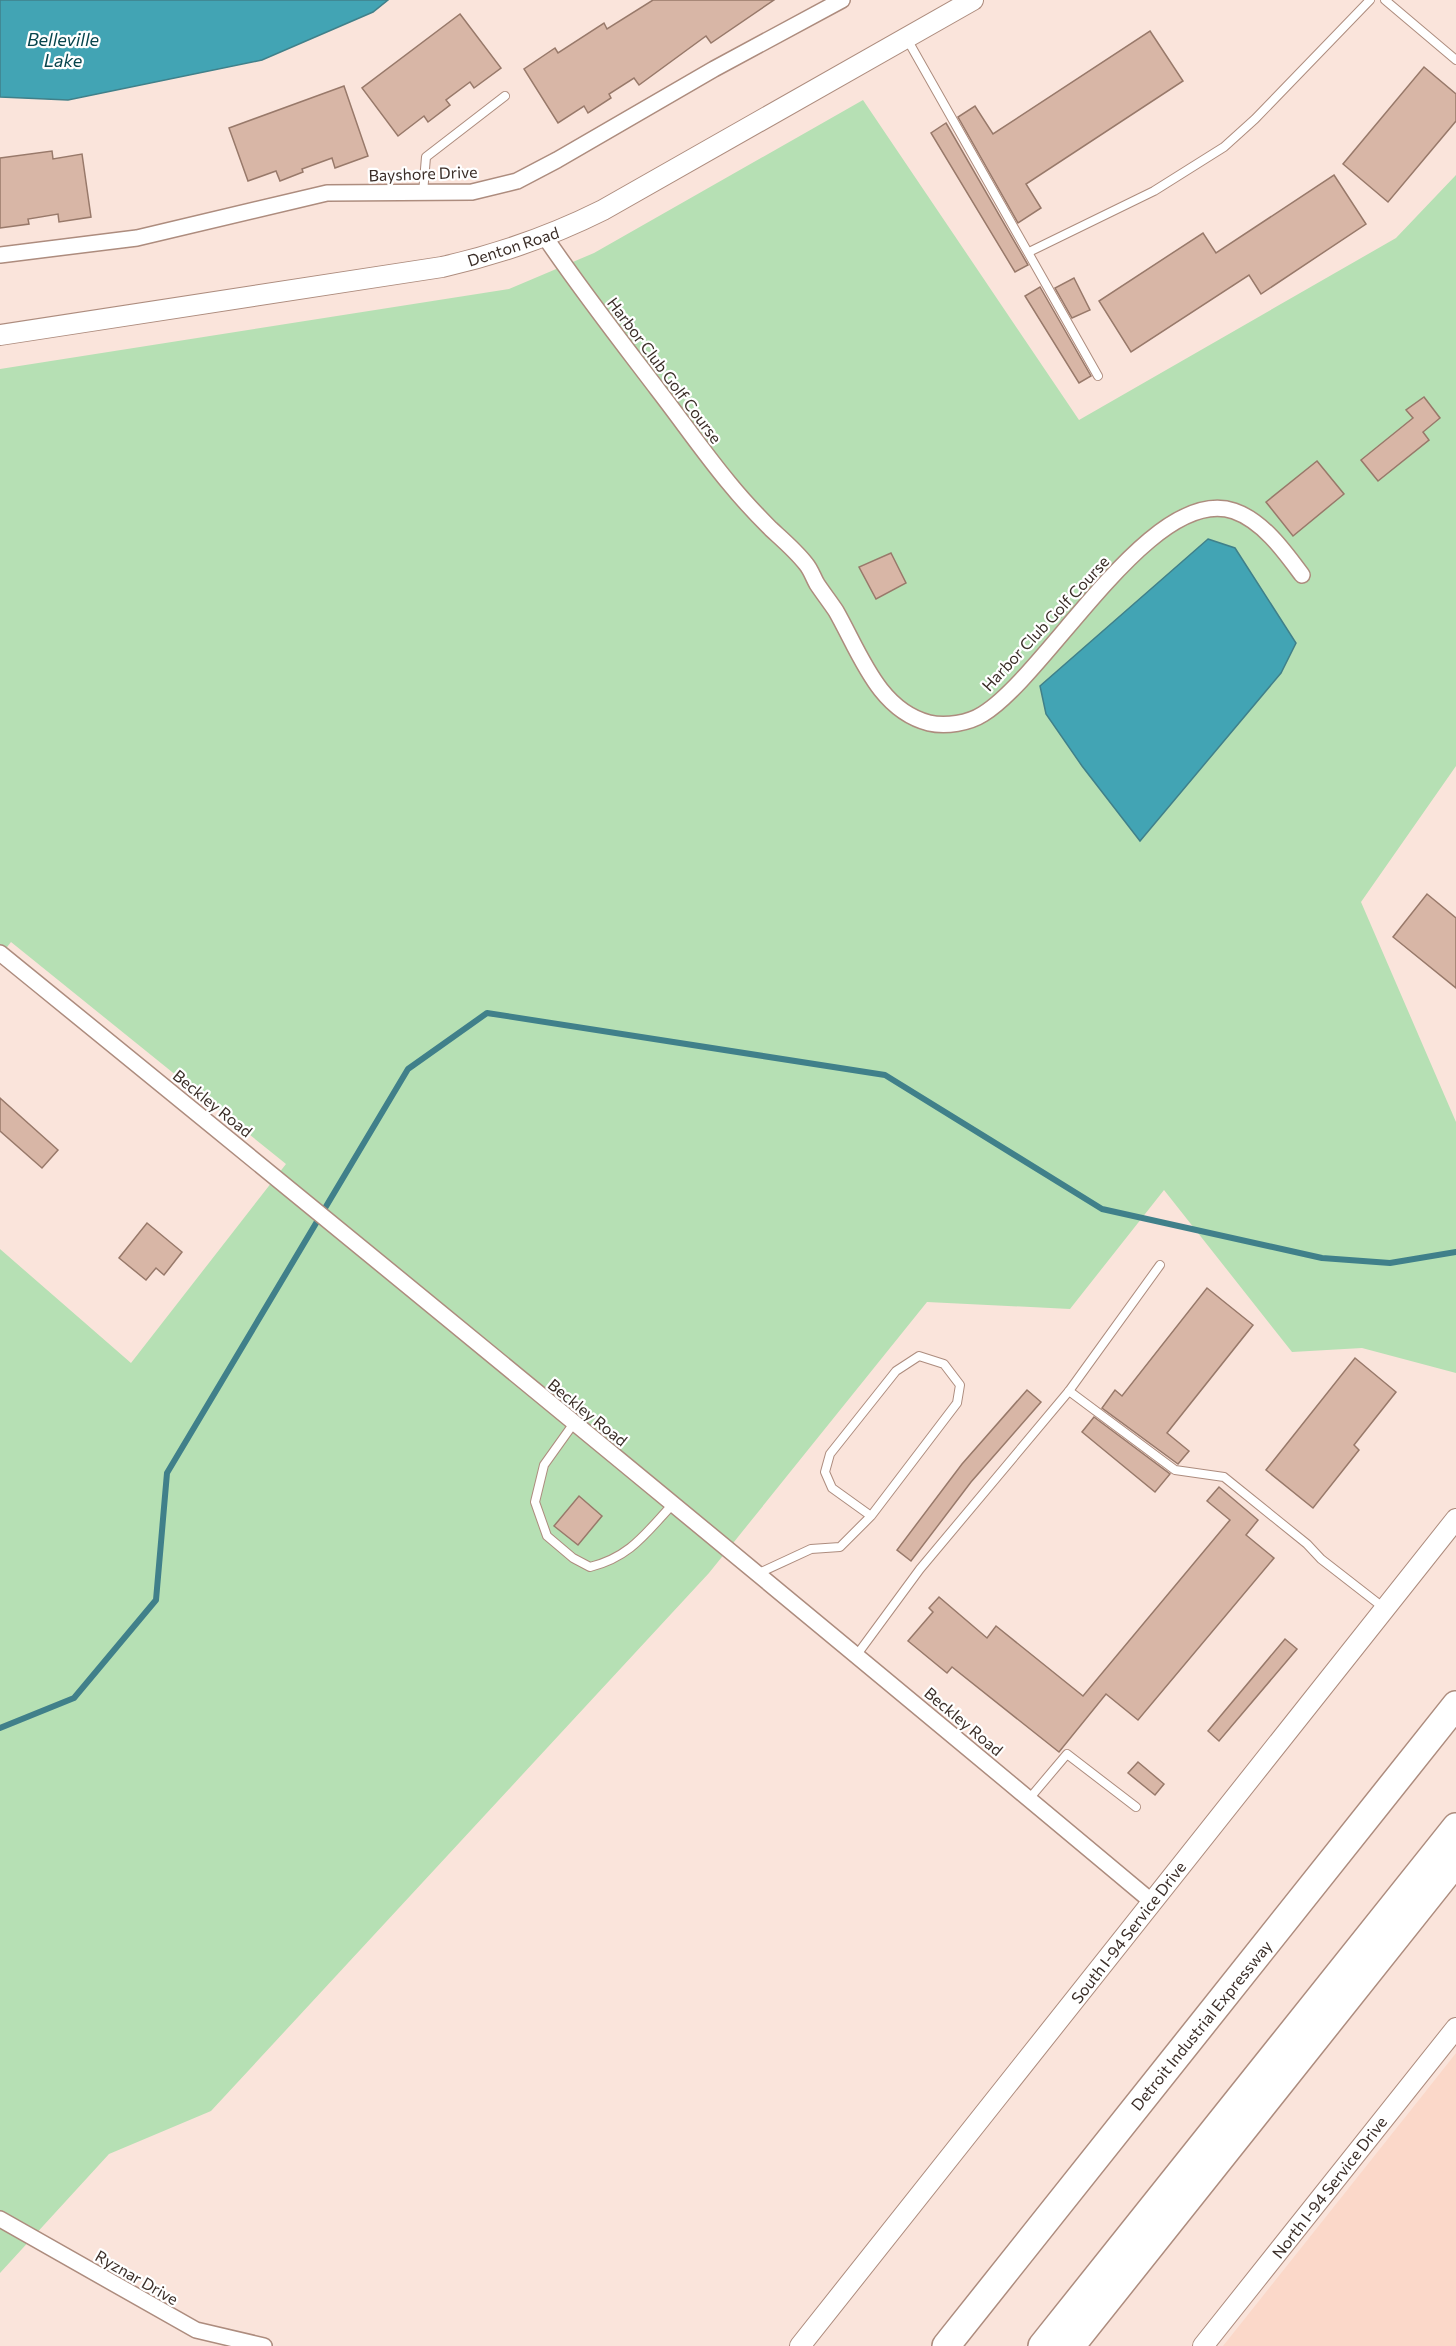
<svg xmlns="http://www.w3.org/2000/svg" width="1456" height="2346" font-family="Commissioner,sans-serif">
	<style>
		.built { fill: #fbd8c9 }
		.green { fill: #b6e0b4 }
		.water { fill: #42a4b4; stroke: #40808a; stroke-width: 1.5 }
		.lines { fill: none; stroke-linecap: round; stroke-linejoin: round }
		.stream { stroke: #40808a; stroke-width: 6 }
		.building { fill: #d8b6a6; stroke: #98796a; stroke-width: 1.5 }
		.service-casing { stroke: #ad8c7e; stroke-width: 10 }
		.minor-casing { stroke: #ad8c7e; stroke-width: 18 }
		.tertiary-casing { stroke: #ad8c7e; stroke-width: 22 }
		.motorway-casing { stroke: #ad8c7e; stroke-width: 30 }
		.service { stroke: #fff; stroke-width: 8 }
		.minor { stroke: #fff; stroke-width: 15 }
		.tertiary { stroke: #fff; stroke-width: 20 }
		.motorway { stroke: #fff; stroke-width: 27 }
		.labels { text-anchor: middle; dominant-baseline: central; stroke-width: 4.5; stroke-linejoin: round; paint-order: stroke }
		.street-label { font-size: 16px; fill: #3a2d27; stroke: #fff }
		.water-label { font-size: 18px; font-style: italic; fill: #08454d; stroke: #fff }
	</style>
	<rect width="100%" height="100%" fill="#fae4db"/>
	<path class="built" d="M1456,2053V2346H1223L1426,2091Z"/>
	<path class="green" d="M863,100L1079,420L1396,238L1456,175V766L1361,902L1456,1122V1373L1362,1348L1292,1352L1164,1190L1070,1309L927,1302L709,1573L211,2111L109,2154L0,2273V1249L131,1363L286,1164L11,942L0,956V369L509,289L594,253Z"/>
	<g class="water">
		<path d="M0,0H388L373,12L262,60L68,100L0,97Z"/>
		<path d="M1208,539L1235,548L1296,643L1281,673L1140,841L1082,766L1046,714L1040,686Z"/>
	</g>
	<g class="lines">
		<path class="stream" d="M0,1728L74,1698L156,1600L167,1473L408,1069L487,1013L885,1075L1102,1209L1322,1258L1390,1263L1456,1252"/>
	</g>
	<g class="building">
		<path d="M653,0H774L711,43L706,36L639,85L634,78L609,94L611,98L588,113L584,106L558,123L524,69L555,48L558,53L604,23L607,29Z"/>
		<path d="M460,14L501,68L474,88L470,82L446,100L450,105L428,122L424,116L398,136L362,88Z"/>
		<path d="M1150,31L1183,81L1026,184L1041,208L1018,223L958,117L975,106L993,134Z"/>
		<path d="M1424,67L1456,94V121L1388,202L1343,164Z"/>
		<path d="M344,86L368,156L335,168L332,158L302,169L303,172L280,181L276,171L248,181L229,128Z"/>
		<path d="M946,123L1028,265L1015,272L931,133Z"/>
		<path d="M52,151L53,159L82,154L91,217L59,222L58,214L28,219L29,224L0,228V158Z"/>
		<path d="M1334,175L1366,224L1261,294L1249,275L1131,352L1099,301L1203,233L1216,253Z"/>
		<path d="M1074,278L1090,310L1072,318L1055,288Z"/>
		<path d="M1040,287L1091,376L1079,383L1025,296Z"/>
		<path d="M1424,397L1440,418L1423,432L1429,440L1378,481L1361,460L1413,418L1406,410Z"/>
		<path d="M1317,461L1344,494L1293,536L1266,502Z"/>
		<path d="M891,553L906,583L876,599L859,567Z"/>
		<path d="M1427,894L1456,918V988L1393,937Z"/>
		<path d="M0,1098L58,1150L42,1168L0,1131Z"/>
		<path d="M147,1223L182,1252L164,1275L156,1268L146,1280L119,1258Z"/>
		<path d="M1207,1288L1253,1325L1167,1433L1189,1451L1178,1464L1102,1408L1115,1390L1122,1396Z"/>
		<path d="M1355,1358L1396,1392L1354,1445L1359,1450L1313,1508L1266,1470Z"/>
		<path d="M1027,1390L1041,1402L971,1482L911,1561L897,1550L962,1464Z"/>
		<path d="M1094,1417L1170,1474L1155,1492L1082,1432Z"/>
		<path d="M1219,1487L1258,1520L1246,1535L1274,1558L1138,1720L1106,1694L1059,1752L952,1667L947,1673L908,1641L933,1612L929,1608L939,1597L987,1638L996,1626L1083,1696L1230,1520L1207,1501Z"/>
		<path d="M579,1496L602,1516L578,1545L554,1526Z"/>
		<path d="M1285,1639L1297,1649L1219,1741L1208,1731Z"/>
		<path d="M1138,1762L1164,1784L1155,1795L1128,1773Z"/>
	</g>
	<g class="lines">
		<g class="service-casing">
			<g id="service">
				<path d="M1385,0L1456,60"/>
				<path d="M907,39L1098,376"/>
				<path d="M423,193L426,157L505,96"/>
				<path d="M1029,252L1154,191L1224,147L1255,119L1370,0"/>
				<path d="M1069,1391L1175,1470L1224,1477L1307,1544L1321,1559L1384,1608"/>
				<path d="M574,1423L544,1465L535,1502L547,1536L573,1558L590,1567C630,1557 645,1534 673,1504"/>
				<path d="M757,1574L811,1549L840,1547L871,1516L957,1403L960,1385L944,1364L919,1356L896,1371L830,1454L825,1472L832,1488L871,1516"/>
				<path d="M856,1656L920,1569L1069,1391L1160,1265"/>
				<path d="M1029,1799L1067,1754L1136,1807"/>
			</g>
		</g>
		<g class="minor-casing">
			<g id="minor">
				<path d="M545,237C581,290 620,340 658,390C682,421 704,453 729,483C742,499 756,514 771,529C783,540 796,551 806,564C811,570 813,577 817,584C823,593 830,602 836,611C860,653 878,710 929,723C946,727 969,723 983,714C1048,674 1152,483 1234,511C1263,521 1285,552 1302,575"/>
				<path d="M0,255L137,238L327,193L472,192L517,181L557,160L714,69L842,0"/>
				<path d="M0,953C386,1267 770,1582 1151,1901"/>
				<path d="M0,2219L196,2330L264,2346"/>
			</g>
		</g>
		<g class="tertiary-casing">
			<g id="tertiary">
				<path d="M0,335L442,267C500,254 549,237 603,210L973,0"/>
				<path d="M800,2346L1456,1519"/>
				<path d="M1203,2346L1456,2028"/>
			</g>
		</g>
		<g class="motorway-casing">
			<g id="motorway">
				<path d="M946,2346L1456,1705"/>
				<path d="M1042,2346L1456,1827"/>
				<path d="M1071,2346L1456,1862"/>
			</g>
		</g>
		<use href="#service" class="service"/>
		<use href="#minor" class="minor"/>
		<use href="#tertiary" class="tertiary"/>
		<use href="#motorway" class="motorway"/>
	</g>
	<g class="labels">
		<g class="street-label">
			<text transform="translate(423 173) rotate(-2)">Bayshore Drive</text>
			<text transform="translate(513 246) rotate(-18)">Denton Road</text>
			<text transform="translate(665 370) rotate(53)">Harbor Club Golf Course</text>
			<text transform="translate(1045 623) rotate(-47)">Harbor Club Golf Course</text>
			<text transform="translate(213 1103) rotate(39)">Beckley Road</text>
			<text transform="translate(588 1412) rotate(39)">Beckley Road</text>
			<text transform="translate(964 1721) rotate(40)">Beckley Road</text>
			<text transform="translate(1128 1932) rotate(-52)">South I-94 Service Drive</text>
			<text transform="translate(1201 2025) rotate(-51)">Detroit Industrial Expressway</text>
			<text transform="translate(1329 2187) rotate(-52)">North I-94 Service Drive</text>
			<text transform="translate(137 2277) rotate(30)">Ryznar Drive</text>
		</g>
		<g class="water-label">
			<text x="63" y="39">Belleville<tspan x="63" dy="21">Lake</tspan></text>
		</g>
	</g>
</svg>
